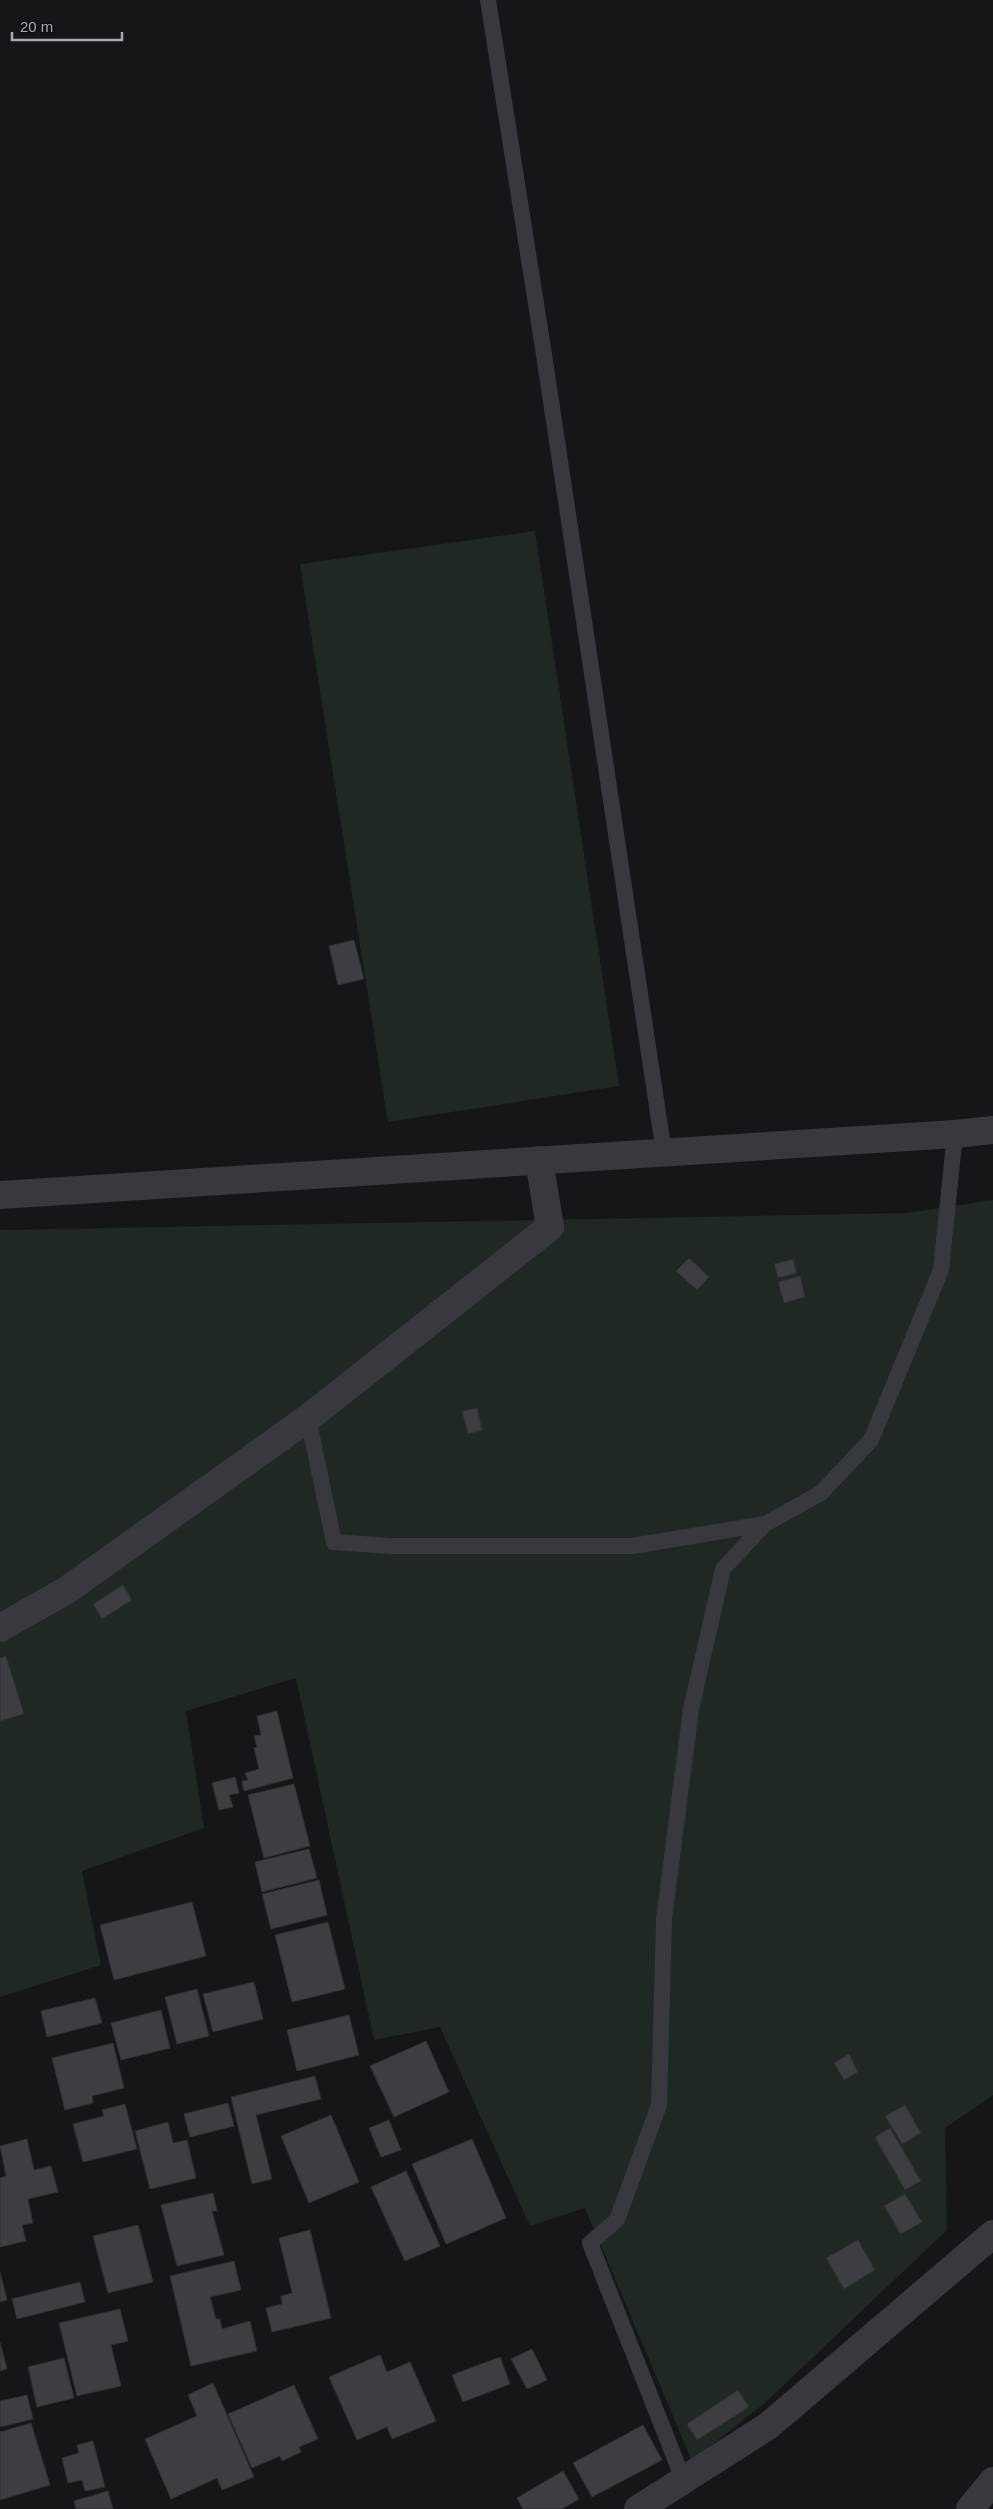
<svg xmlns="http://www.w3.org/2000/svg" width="993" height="2509" font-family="Helvetica,sans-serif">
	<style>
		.green { fill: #1f2822 }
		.building { fill: #3d3d42; stroke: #302f34 }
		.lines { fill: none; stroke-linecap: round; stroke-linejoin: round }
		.service { stroke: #39383f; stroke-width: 16 }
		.minor { stroke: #39383f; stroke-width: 28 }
	</style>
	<rect width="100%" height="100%" fill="#161618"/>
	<g class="green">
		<path d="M535,531L619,1086L388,1122L300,564Z"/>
		<path d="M993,1200V2095L945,2128L947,2230L767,2401L692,2461L585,2208L530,2226L440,2027L374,2040L296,1678L186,1711L204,1828L82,1871L101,1965L0,1997V1230L907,1213Z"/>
	</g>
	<g class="building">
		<path d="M354,940L364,979L338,985L329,946Z"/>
		<path d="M689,1258L709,1277L697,1290L676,1271Z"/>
		<path d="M793,1259L797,1273L778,1278L774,1264Z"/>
		<path d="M800,1276L805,1297L784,1303L778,1282Z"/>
		<path d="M477,1408L482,1430L468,1434L462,1411Z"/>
		<path d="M123,1585L132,1600L102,1619L93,1604Z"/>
		<path d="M6,1656L24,1714L0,1721V1658Z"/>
		<path d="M277,1711L293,1778L244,1791L242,1781L248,1780L245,1773L259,1769L254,1748L257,1747L254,1736L261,1735L257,1716Z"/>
		<path d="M235,1777L239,1793L229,1795L233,1807L219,1810L212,1783Z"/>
		<path d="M294,1784L310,1846L264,1858L248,1795Z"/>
		<path d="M309,1849L317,1878L262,1892L255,1862Z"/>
		<path d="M319,1880L327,1915L271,1929L262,1894Z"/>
		<path d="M192,1902L206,1956L114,1980L100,1925Z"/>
		<path d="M328,1922L345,1989L292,2002L275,1935Z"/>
		<path d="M254,1982L263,2019L213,2032L203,1994Z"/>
		<path d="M197,1989L209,2036L177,2044L165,1997Z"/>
		<path d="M95,1998L102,2023L47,2037L41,2011Z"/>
		<path d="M161,2010L170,2048L121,2060L111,2023Z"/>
		<path d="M349,2015L359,2055L297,2071L287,2030Z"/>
		<path d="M426,2041L449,2092L394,2117L370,2066Z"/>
		<path d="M113,2043L124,2088L92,2096L93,2103L65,2110L52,2058Z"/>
		<path d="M849,2054L858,2072L844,2080L834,2063Z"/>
		<path d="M315,2076L321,2099L256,2115L272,2179L252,2184L231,2097Z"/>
		<path d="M228,2103L234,2126L190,2137L184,2114Z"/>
		<path d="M125,2104L137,2149L83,2162L73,2124L104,2116L102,2110Z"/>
		<path d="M905,2105L921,2133L902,2144L885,2116Z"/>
		<path d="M331,2115L359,2182L309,2203L281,2136Z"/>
		<path d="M389,2120L401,2150L381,2157L369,2128Z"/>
		<path d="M168,2122L173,2143L187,2140L196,2178L150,2189L135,2131Z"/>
		<path d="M890,2128L921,2181L905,2190L875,2137Z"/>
		<path d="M27,2139L34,2170L51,2166L58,2192L28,2199L33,2223L22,2225L26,2241L0,2247V2178L6,2176L0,2146Z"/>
		<path d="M472,2139L506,2218L446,2244L412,2164Z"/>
		<path d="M406,2171L440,2246L405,2261L371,2187Z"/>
		<path d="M213,2193L217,2211H212L224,2255L177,2266L161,2205Z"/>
		<path d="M905,2194L922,2222L901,2234L884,2206Z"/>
		<path d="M138,2225L153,2282L108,2293L93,2236Z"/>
		<path d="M310,2230L331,2318L272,2332L266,2308L282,2304L281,2296L292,2293L279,2238Z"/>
		<path d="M858,2240L875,2270L844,2289L826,2258Z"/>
		<path d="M234,2261L241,2290L210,2297L216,2319H220L222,2329L250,2321L257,2351L191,2366L170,2276Z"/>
		<path d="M0,2272L7,2300L0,2302Z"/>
		<path d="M80,2282L85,2302L17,2319L12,2299Z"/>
		<path d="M120,2309L128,2341L111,2345L121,2386L77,2396L59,2323Z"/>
		<path d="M0,2342L7,2369L0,2371Z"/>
		<path d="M532,2349L547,2380L527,2389L511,2359Z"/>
		<path d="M380,2355L387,2372L410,2362L436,2421L392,2439L387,2427L357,2440L329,2377Z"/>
		<path d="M500,2357L510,2384L463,2402L452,2375Z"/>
		<path d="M64,2358L74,2398L37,2407L28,2367Z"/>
		<path d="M213,2383L254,2477L222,2490L217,2478L171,2499L145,2439L197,2416L188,2395Z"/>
		<path d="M294,2385L318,2439L299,2447L301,2452L282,2461L280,2456L252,2468L228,2414Z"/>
		<path d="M738,2390L749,2407L697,2440L687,2424Z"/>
		<path d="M27,2395L33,2419L0,2427V2401Z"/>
		<path d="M31,2423L50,2485L0,2500V2432Z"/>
		<path d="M643,2425L662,2460L592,2497L573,2463Z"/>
		<path d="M93,2441L105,2487L85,2491L82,2480L68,2483L62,2458L79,2453L77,2445Z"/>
		<path d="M563,2471L579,2499L562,2509H523L517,2498Z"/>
		<path d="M108,2491L113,2509H76L74,2501Z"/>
	</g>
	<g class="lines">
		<g class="service">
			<path d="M488,0L543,348L664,1153"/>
			<path d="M308,1418L334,1542L391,1546H632L765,1524"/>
			<path d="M683,2479L590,2243L617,2220L659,2105L664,1919L691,1709L723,1569L765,1524L821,1493L871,1440L941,1270L955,1134"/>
		</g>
		<g class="minor">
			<path d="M0,1195L955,1134L993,1130"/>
			<path d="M0,1628L67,1590L308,1418L550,1227L539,1160"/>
			<path d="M638,2509L768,2426L993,2234"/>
			<path d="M970,2509L993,2481"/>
		</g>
	</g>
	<path d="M12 32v8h110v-8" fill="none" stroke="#a7a9b8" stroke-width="2.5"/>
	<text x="20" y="32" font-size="15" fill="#a7a9b8" stroke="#111113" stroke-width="4" paint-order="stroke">20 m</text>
</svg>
